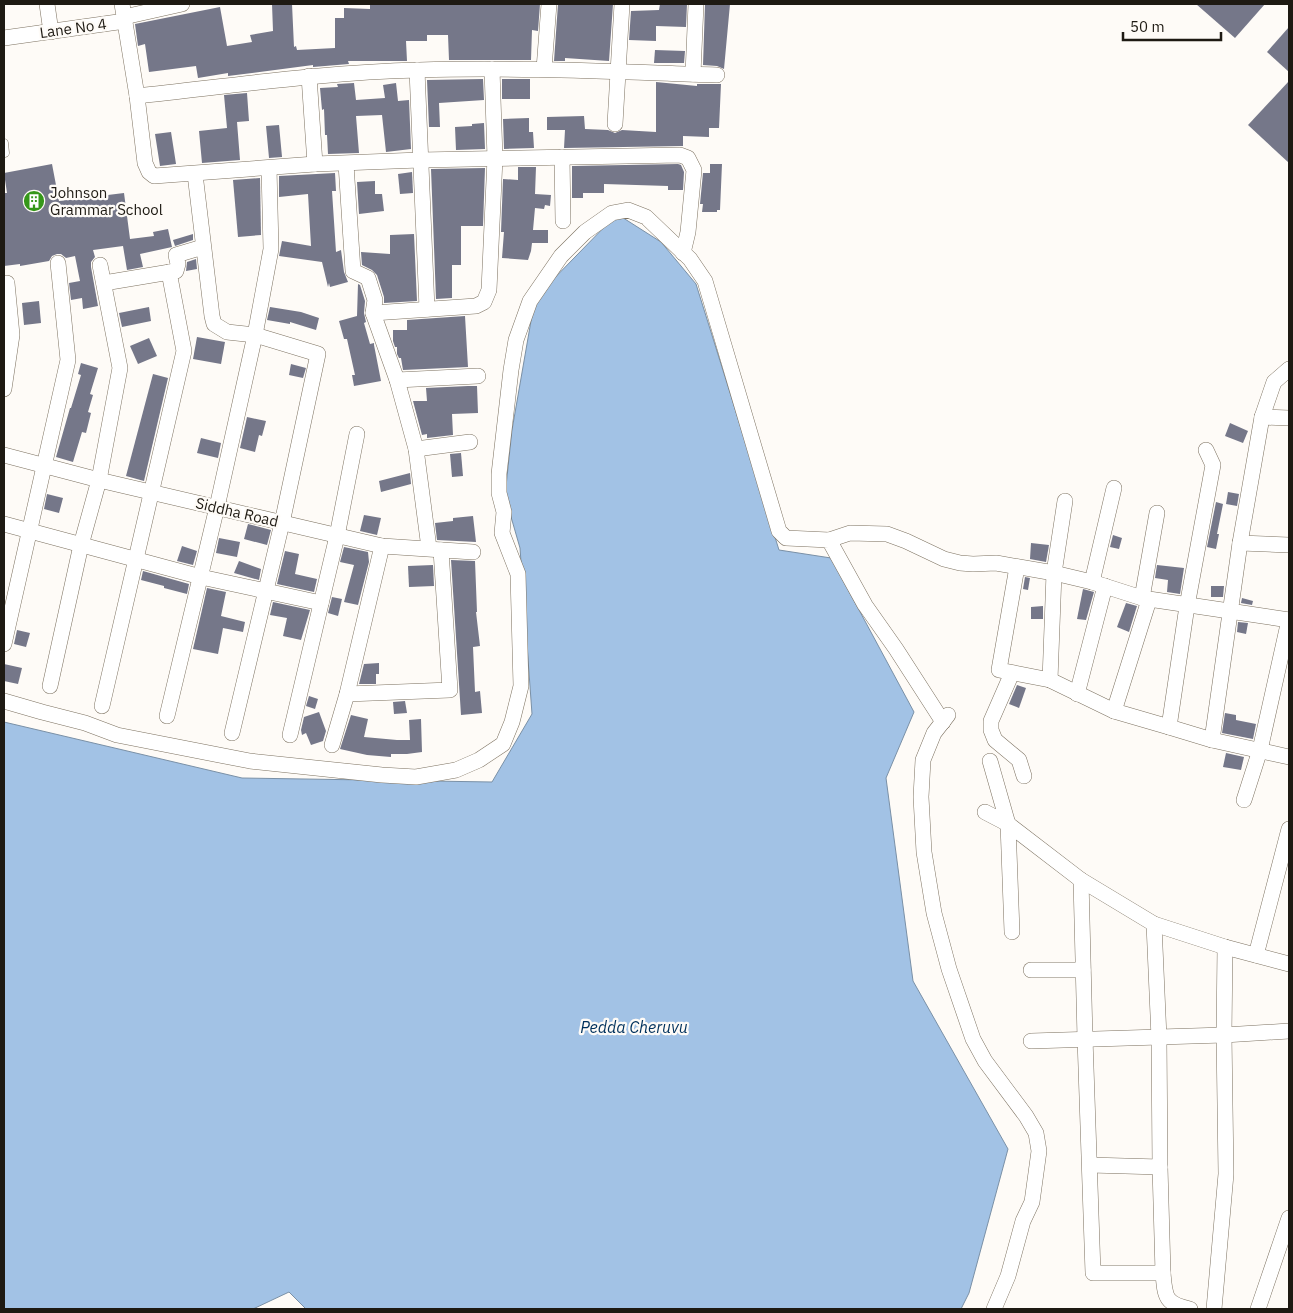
<svg xmlns="http://www.w3.org/2000/svg" width="1293" height="1313" font-family="'IBM Plex Sans',sans-serif">
	<style>
		.water { fill: #a2c2e5; stroke: #7a90a6 }
		.building { fill: #757789 }
		.lines { fill: none; stroke-linecap: round; stroke-linejoin: round }
		.service-casing { stroke: #7d7261; stroke-width: 9 }
		.minor-casing { stroke: #7d7261; stroke-width: 16 }
		.service { stroke: #fff; stroke-width: 8 }
		.minor { stroke: #fff; stroke-width: 15 }
		.labels { text-anchor: middle; dominant-baseline: central; stroke-width: 4.5; stroke-linejoin: round; paint-order: stroke }
		.street-label { font-size: 15px; fill: #1e1a13; stroke: #fefbf7 }
		.poi-label { font-size: 15px; fill: #1e1a13; stroke: #fefbf7; text-anchor: start }
		.water-label { font-size: 16px; font-style: italic; fill: #00315c; stroke: #fefbf7 }
	</style>
	<rect width="100%" height="100%" fill="#fefbf7"/>
	<path class="water" d="M617,214L661,242L696,284L779,550L831,558L914,712L886,778L913,981L1008,1149L969,1293L961,1309H306L289,1292L253,1309H4V722L242,778L492,782L532,714L520,548L505,496L512,430L535,298Z"/>
	<g class="building">
		<path d="M272,4H292L294,47L296,46L297,50L335,48V18H344V8L370,9V4H540L538,31L532,30L531,60H449L448,35H427V41H406L407,61H348L349,64L313,67V65L228,76V73L198,78L196,66L149,72L145,44L138,46L135,24L220,7L227,46L252,42L250,35L273,31Z"/>
		<path d="M558,4H613L609,61L565,58V61H554Z"/>
		<path d="M660,4H687L686,27L656,26V41L629,40L631,11L659,10Z"/>
		<path d="M705,4H730L724,69L717,66L703,65Z"/>
		<path d="M1196,4H1265L1235,38Z"/>
		<path d="M1289,27V72L1267,52Z"/>
		<path d="M655,50L685,51L684,63H654Z"/>
		<path d="M483,79L484,100L439,103L440,127H429L427,80Z"/>
		<rect x="502" y="79" width="28" height="20"/>
		<path d="M1289,81V163L1248,125Z"/>
		<path d="M656,82L697,86V84H721L719,128H709V137L683,136V146L564,148L565,130H547V117L584,116L585,129L608,130L615,133L622,130L656,132Z"/>
		<path d="M354,83L356,100L385,98L383,85L396,83L398,101L409,100L411,149L386,152L382,115L356,116L359,153L328,154L327,135H325L324,109L322,110L320,88L338,87L337,84Z"/>
		<path d="M247,93L249,121L237,122L240,160L202,163L199,131L227,128L224,95Z"/>
		<path d="M529,118V132H533L534,148L504,149L503,119Z"/>
		<path d="M484,123L485,149L456,150L455,127L472,126V124Z"/>
		<path d="M279,125L282,157L269,158L266,126Z"/>
		<path d="M171,132L176,164L160,166L155,134Z"/>
		<path d="M52,164L59,201L124,193L130,239L154,236L153,232L168,229L172,247L140,254L143,267L127,270L123,246L93,250L95,257L91,262V267L98,306L83,309L82,298L71,300L69,283L80,281L75,256L66,258L61,254H57L52,256L49,261L20,266V264L4,266V193H7L4,173Z"/>
		<path d="M678,164L681,165L684,172L683,190H668V186L604,184V193H583V198H572V166Z"/>
		<path d="M710,164H722L720,210H717V212H702L703,204H700L703,173H710Z"/>
		<path d="M518,167H536L535,194L551,195L550,206L545,205L544,209L535,208L533,230H548V243H532L531,251L528,260L502,258L504,232H501L503,179L518,180Z"/>
		<path d="M485,168L483,226H461V265H452V298L436,299L431,169Z"/>
		<path d="M412,172L413,193L400,194L398,174Z"/>
		<path d="M335,173L336,191H332L336,252L341,250L344,272L348,282L330,287L329,283L328,287L322,262L279,256L282,241L311,246L308,194L279,197V176Z"/>
		<path d="M260,178L261,235L238,237L233,180Z"/>
		<path d="M375,181V194H382L384,211L359,214L357,182Z"/>
		<path d="M193,234V240L175,246L173,240Z"/>
		<path d="M414,234L417,301L384,303V297L377,275L372,270L362,265L361,252L390,254V235Z"/>
		<path d="M196,259L197,269L186,271L187,262Z"/>
		<path d="M358,284L360,285L365,301L364,313L366,322L364,323L370,344L374,343V345L381,381L354,386L352,375H355L347,339H344L339,321L357,316Z"/>
		<path d="M39,301L41,323L24,325L22,303Z"/>
		<path d="M149,307L151,321L122,327L119,313Z"/>
		<path d="M270,307L301,312L319,318L316,330L290,322V324L267,320Z"/>
		<path d="M465,316L468,367L403,370L401,358H399L397,354V347H395L393,341V330H407V320Z"/>
		<path d="M197,337L225,342L221,364L193,359Z"/>
		<path d="M149,338L157,356L138,364L130,346Z"/>
		<path d="M81,363L98,368L90,394L93,395L88,412L91,413L86,433L82,432L73,462L56,457L70,408H71L81,375L78,374Z"/>
		<path d="M291,364L306,368L303,378L289,375Z"/>
		<path d="M153,374L168,378L144,481L126,476Z"/>
		<path d="M468,386H477L478,413L452,414L453,435L427,438V434L422,435L413,401H427L426,388Z"/>
		<path d="M247,417L266,421L262,436L259,435L255,452L240,448Z"/>
		<path d="M1230,423L1248,431L1243,443L1225,436Z"/>
		<path d="M201,438L221,443L218,458L197,453Z"/>
		<path d="M461,453L463,476L452,477L450,454Z"/>
		<path d="M410,473L411,484L381,492L379,481Z"/>
		<path d="M1228,492L1239,494L1237,506L1226,504Z"/>
		<path d="M47,494L63,498L59,513L44,509Z"/>
		<path d="M1216,502L1223,504L1217,534H1219L1216,549L1207,547Z"/>
		<path d="M364,515L381,518L377,535L360,531Z"/>
		<path d="M473,516L476,542L437,540L435,523L453,521V518Z"/>
		<path d="M248,524L271,530L267,545L244,539Z"/>
		<path d="M1113,535L1122,538L1119,549L1110,547Z"/>
		<path d="M219,538L240,542L237,557L216,553Z"/>
		<path d="M1031,543L1049,545L1046,562L1030,559Z"/>
		<path d="M182,546L197,551L193,565L177,561Z"/>
		<path d="M344,547L368,552L369,562L358,605L344,602L354,565L340,562Z"/>
		<path d="M285,551L299,554L295,574L317,579L314,592L277,584Z"/>
		<path d="M451,560L475,561L477,612H476L480,646L473,647L475,692L480,691L482,713L461,715Z"/>
		<path d="M239,561L261,569L259,580L234,573Z"/>
		<path d="M433,565L434,586L409,587L408,566Z"/>
		<path d="M1157,565L1184,568L1180,594L1167,592L1168,580L1155,578Z"/>
		<path d="M143,571L189,584L187,594L164,588V586L141,580Z"/>
		<path d="M1025,577L1030,578L1028,590L1023,589Z"/>
		<path d="M1211,586H1224L1223,597H1211Z"/>
		<path d="M207,588L226,592L221,616L245,622L243,632L223,628L218,654L193,649Z"/>
		<path d="M1083,589L1094,592L1086,620L1077,619Z"/>
		<path d="M332,597L342,599L338,616L328,613Z"/>
		<path d="M1242,598L1253,601L1252,605L1241,603Z"/>
		<path d="M273,602L310,610L301,640L283,636L287,618L270,615Z"/>
		<path d="M1126,603L1137,606L1129,632L1117,627Z"/>
		<path d="M1043,606V619H1031V607Z"/>
		<path d="M1238,622L1248,623L1246,634L1237,632Z"/>
		<path d="M17,630L30,633L26,647L14,644Z"/>
		<path d="M379,663V674H376V684H359L364,664Z"/>
		<path d="M4,664L22,668L18,684L4,681Z"/>
		<path d="M1017,685L1026,688L1019,708L1009,704Z"/>
		<path d="M309,696L318,699L315,709L306,706Z"/>
		<path d="M405,701L407,713L394,714L393,702Z"/>
		<path d="M319,712L326,731L323,741L311,745L306,733L302,735L301,730L304,717Z"/>
		<path d="M1225,713L1236,715V720L1256,724L1253,739L1222,733Z"/>
		<path d="M351,715L368,719L364,737L397,740H410L409,720L421,719L422,752L407,754H391V757L367,755L340,749Z"/>
		<path d="M1226,753L1244,757L1241,770L1223,767Z"/>
	</g>
	<g class="lines">
		<g class="service-casing">
			<path id="service" d="M4,143L5,153"/>
		</g>
		<g class="minor-casing">
			<g id="minor">
				<path d="M47,4L51,32"/>
				<path d="M122,4L137,96L145,163L149,172L154,176L315,164L420,160L680,155L688,158L694,170L688,232L683,253"/>
				<path d="M124,17L182,4"/>
				<path d="M4,38L125,21"/>
				<path d="M544,69L549,4"/>
				<path d="M417,70L427,309"/>
				<path d="M693,74L696,4"/>
				<path d="M309,76L315,164"/>
				<path d="M137,96C231,86 325,72 419,70C519,67 618,72 717,75"/>
				<path d="M615,124L622,4"/>
				<path d="M562,157L563,221"/>
				<path d="M346,164L353,271L368,278L375,300L373,313L397,380L416,449L429,548"/>
				<path d="M195,174L212,316L214,324L227,332L255,335L318,354L282,523L232,733"/>
				<path d="M104,283L176,271L178,264L176,255L203,247"/>
				<path d="M373,313L476,306L484,302L489,290L495,158L492,69"/>
				<path d="M397,380L478,376"/>
				<path d="M4,389L12,335L7,283"/>
				<path d="M1262,417L1289,418"/>
				<path d="M416,449L470,442"/>
				<path d="M4,455L99,480L382,546L473,552"/>
				<path d="M4,524L201,577L321,603"/>
				<path d="M829,540L850,533L887,534L906,541L944,559L960,563L973,564L996,563L1054,573L1092,582L1142,598L1289,620"/>
				<path d="M1240,543L1289,545"/>
				<path d="M1017,567L999,670L1050,680L1114,711L1169,727L1212,740L1289,757"/>
				<path d="M1092,582L1114,488"/>
				<path d="M1142,598L1157,513"/>
				<path d="M4,644L68,360L58,263"/>
				<path d="M1012,673L991,721V730L995,740L1019,760L1024,776"/>
				<path d="M1050,680L1054,573L1065,501"/>
				<path d="M50,686L81,545L99,480L120,368L100,265"/>
				<path d="M347,694L450,690L441,550"/>
				<path d="M1077,694L1105,586"/>
				<path d="M4,701L42,712L85,723L117,735L250,761L382,775L416,777L456,770L479,760L503,744L512,722L521,686L518,574L502,533L504,512L499,493V474L511,370L516,340L530,301L561,256L585,232L612,213L628,210L646,217L690,259L705,281L779,531L786,538L829,540L865,605L896,649L943,722"/>
				<path d="M102,706L184,351L169,272"/>
				<path d="M1114,711L1149,600"/>
				<path d="M948,715L934,733L923,760L921,797L924,852L934,913L949,969L973,1039L985,1061L1026,1116L1036,1133L1039,1151L1032,1202L1023,1221L1008,1276L994,1309"/>
				<path d="M167,716L217,507L255,335L271,249L269,168"/>
				<path d="M1169,727L1187,606L1213,465L1206,450"/>
				<path d="M290,735L337,536L357,434"/>
				<path d="M1212,740L1240,543L1262,417L1274,382L1289,369"/>
				<path d="M332,745L347,694L382,546"/>
				<path d="M1244,800L1260,750L1289,620"/>
				<path d="M985,812L1008,824L990,761"/>
				<path d="M1081,880L1085,1038L1093,1273H1163C1165,1297 1165,1304 1190,1309"/>
				<path d="M1154,924L1159,1038L1160,1167L1163,1273"/>
				<path d="M1012,932L1008,824L1081,880L1154,924L1225,947L1289,964"/>
				<path d="M1256,955L1289,829"/>
				<path d="M1031,970H1083"/>
				<path d="M1031,1041L1224,1035L1289,1031"/>
				<path d="M1090,1165L1160,1167"/>
				<path d="M1214,1309L1226,1174L1224,1035L1225,947"/>
				<path d="M1258,1309L1289,1218"/>
			</g>
		</g>
		<use href="#service" class="service"/>
		<use href="#minor" class="minor"/>
	</g>
	<defs>
		<g id="building-disc" transform="scale(1.125)"><circle r="9.5" fill="#359719" stroke="#fefbf7"/><path d="M-4-6H4V6H1V3H-1V6H-4ZM-2.5-4.3h1.7v1.8h-1.7ZM.8-4.3h1.7v1.8H.8ZM-2.5-1h1.7V.8h-1.7ZM.8-1h1.7V.8H.8Z" fill="#fff"/></g>
	</defs>
	<g fill-rule="evenodd">
		<use href="#building-disc" x="34" y="201"/>
	</g>
	<g class="labels">
		<g class="street-label">
			<text transform="translate(73 28) rotate(-8)">Lane No 4</text>
			<text transform="translate(237 512) rotate(13)">Siddha Road</text>
		</g>
		<g class="poi-label">
			<text x="50" y="192">Johnson<tspan x="50" dy="17">Grammar School</tspan></text>
		</g>
		<g class="water-label">
			<text x="634" y="1027">Pedda Cheruvu</text>
		</g>
	</g>
	<rect width="1293" height="1313" fill="none" stroke="#1e1a13" stroke-width="10"/>
	<path d="M1123 32v8h98v-8" fill="none" stroke="#1e1a13" stroke-width="2.5"/>
	<text x="1130" y="32" font-size="15" fill="#1e1a13" stroke="#fefbf7" stroke-width="4" paint-order="stroke">50 m</text>
</svg>
